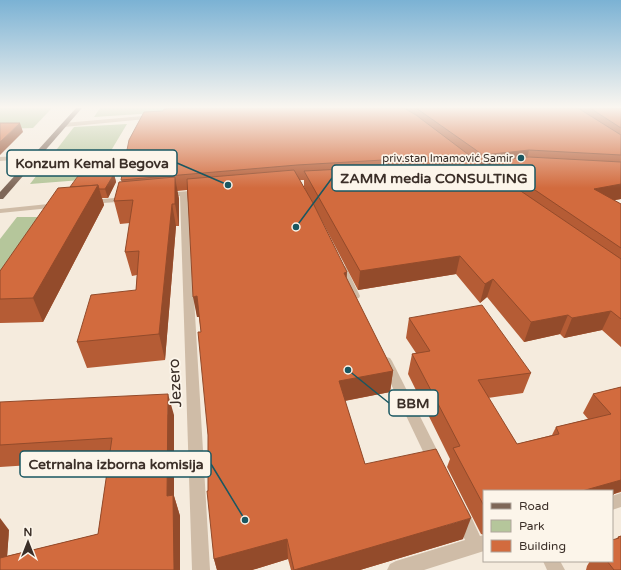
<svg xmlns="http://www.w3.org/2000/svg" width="621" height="570" font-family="'Varela Round',sans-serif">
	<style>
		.green { fill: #b5c69b }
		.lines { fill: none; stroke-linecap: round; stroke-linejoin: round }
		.pedestrian { fill: #cfbca7; fill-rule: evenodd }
		.minor { fill: #cfbca7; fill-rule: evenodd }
		.primary { fill: #7e6758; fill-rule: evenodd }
		.wall { fill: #b55c35; fill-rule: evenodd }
		.shaded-wall { fill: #934b2b }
		.building { fill: #d26b3e; stroke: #934b2b }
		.poi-dot { fill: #195761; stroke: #fcf5ea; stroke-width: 1.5 }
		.labels { text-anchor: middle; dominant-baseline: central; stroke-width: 3.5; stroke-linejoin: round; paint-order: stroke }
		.far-poi-label { font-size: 11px; fill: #3b2f28; stroke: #fcf5ea; text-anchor: end }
		.near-street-label { font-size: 16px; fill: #3b2f28; stroke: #fcf5ea }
		.leader { fill: none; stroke: #195761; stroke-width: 1.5 }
		.callout-dot { fill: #195761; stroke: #fcf5ea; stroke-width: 1.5 }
		.callout { fill: #fcf5ea; stroke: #195761; stroke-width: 1.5 }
		.callout-label { font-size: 14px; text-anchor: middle; font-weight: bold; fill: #3b2f28 }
	</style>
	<rect width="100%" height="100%" fill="#f5ebdd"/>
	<g class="green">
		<path d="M0,108H52L33,128L0,129Z"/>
		<path d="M100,108H233L94,117Z"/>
		<path d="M127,124L94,179L30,184L74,127Z"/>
		<path d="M17,217H41L0,276V239Z"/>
	</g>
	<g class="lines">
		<path class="pedestrian" d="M36,155L38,156V158L0,161V157Z"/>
		<g class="minor">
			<path d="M154,115L156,116V118L64,127L61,125L64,123Z"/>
			<path d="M201,190H204V194L188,195L210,570H192L180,196L165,197L161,195L165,193Z"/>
			<path d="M127,197H130V201L90,204L86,202L90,200Z"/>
			<path d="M58,203L62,205L61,207L0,213V209Z"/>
			<path d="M341,264L346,267L360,296L359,298L355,299L350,296L336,267Z"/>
			<path d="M386,357L390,358L392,361L440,456L442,461L440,466L435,467L430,466L380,361L382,358Z"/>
			<path d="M621,493V507L612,510V496Z"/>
			<path d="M462,507L468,510L480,536L484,535V551L424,570H387L390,564L396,561L465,540L454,515L456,510Z"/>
			<path d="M543,561H560L565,570H547Z"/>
		</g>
		<path class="primary" d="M76,108H82L3,199H0V192Z"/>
	</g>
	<g class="wall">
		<path d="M179,108H621V199L614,200L621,204V347L602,330L564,338L560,334L524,342L487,297L480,303L456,274L358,290L313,204L347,279L393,371L390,392L345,401L365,464L463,539L360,570H291L288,559L252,570H217L214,559L208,491V435L201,332L199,317H197L187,190L177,191L179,199V226H176L165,360L87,368L77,342L136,290L137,275L132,276L125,252L130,223L120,224L114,201L122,182L121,180L163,111ZM300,180H304V187L312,203Z"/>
		<path d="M114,174L116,182L108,198H102L104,205L43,322L0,323V271L70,187Z"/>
		<path d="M409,318L531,373L523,393L488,398L517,444L552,435L556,427L588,419L583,413L593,394L621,387V492L614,494L612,497V491H484V535L481,534L447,467L450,459L408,374L412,354L416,353L406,338Z"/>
		<path d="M0,402L174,415V496L180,516L0,570L9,530L7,556L98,534L109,460L0,467Z"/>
		<path d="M621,536V570H586L587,566L590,561H612L616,539L618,537Z"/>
	</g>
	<g class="shaded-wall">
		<path d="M20,123L23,132L0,155V142Z"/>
		<path d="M529,150L525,166L492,161L490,169L479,170L483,155Z"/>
		<path d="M114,174L116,182L108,198L105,189Z"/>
		<path d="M175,177L179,199V226L175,204Z"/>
		<path d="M621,184V199L588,205L594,189Z"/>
		<path d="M98,185L104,205L43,322L33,298Z"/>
		<path d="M172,204L176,226L165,360L159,334Z"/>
		<path d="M460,256L456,274L358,290L360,271Z"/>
		<path d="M347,272L346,292L344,273Z"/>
		<path d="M493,279L487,297L480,303L485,284Z"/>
		<path d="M197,296L200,317H197L193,297Z"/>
		<path d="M611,311L602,330L564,338L572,318Z"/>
		<path d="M568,315L560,334L524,342L531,322Z"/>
		<path d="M393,371L390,392L338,402L339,381Z"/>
		<path d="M168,394L174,415V496L180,516V570H174L167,496Z"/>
		<path d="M621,480V491L614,494L612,497V491H582Z"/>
		<path d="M0,518L9,530L7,558L0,568Z"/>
		<path d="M471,518L463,539L360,570H294Z"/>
		<path d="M287,539L288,559L252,570H217L214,559Z"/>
	</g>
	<g class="building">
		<path d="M177,108H404L416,115L469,155L297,165L121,180L129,140L144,112L163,111L164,109Z"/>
		<path d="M416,108H578L621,135V155L529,150L483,155Z"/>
		<path d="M590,108H621V128Z"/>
		<path d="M0,123H20L0,142Z"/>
		<path d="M529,157L621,162V184L594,189L621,204V248L492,161Z"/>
		<path d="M478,162L621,259V319L611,311L572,318L568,315L531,322L493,279L485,284L460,256L360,271L304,171Z"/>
		<path d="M294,170L313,203L347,272L344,273L393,371L339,381L365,464L436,449L471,518L294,570L287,539L214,559L207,491H208V435L198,332H201L197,296L193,297L187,179Z"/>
		<path d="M114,174L105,189H99L98,185L70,187L78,176Z"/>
		<path d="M175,177V204H172L159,334L77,342L91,295L136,290L139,251L125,252L133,200L114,201L119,182Z"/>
		<path d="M98,185L33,298L0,299V271L58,188Z"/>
		<path d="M482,305L531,373L478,380L517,444L559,434L556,427L611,414L593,394L621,387V480L582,491H484V506L453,448L460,446L412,354L430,351L409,318Z"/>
		<path d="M168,394L167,496L173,495L174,570H0V558L98,534L112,438L0,445V402Z"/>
		<path d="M621,536V570H614L607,561H612V540L619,538L618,537Z"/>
	</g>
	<linearGradient id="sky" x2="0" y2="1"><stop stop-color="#7bb2d4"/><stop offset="0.57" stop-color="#faf6f0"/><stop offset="1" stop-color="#faf6f0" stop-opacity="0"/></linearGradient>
	<rect width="621" height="188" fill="url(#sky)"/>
	<circle class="poi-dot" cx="521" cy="158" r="4"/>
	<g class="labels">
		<g class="far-poi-label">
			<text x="513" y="158">priv.stan Imamović Samir</text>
		</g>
		<g class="near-street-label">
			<text transform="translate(175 383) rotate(-93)">Jezero</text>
		</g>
	</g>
	<path class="leader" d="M228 185L177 163M296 227L332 178M348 370L389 403M245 520L211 464"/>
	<g class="callout-dot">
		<circle cx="228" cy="185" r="4"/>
		<circle cx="296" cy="227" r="4"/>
		<circle cx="348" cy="370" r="4"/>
		<circle cx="245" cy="520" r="4"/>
	</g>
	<g class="callout">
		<rect x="7" y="150" width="170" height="26" rx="4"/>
		<rect x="332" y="165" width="203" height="26" rx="4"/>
		<rect x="389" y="390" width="49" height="26" rx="4"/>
		<rect x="20" y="451" width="191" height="26" rx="4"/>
	</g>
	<g class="callout-label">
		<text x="92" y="168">Konzum Kemal Begova</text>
		<text x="434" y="183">ZAMM media CONSULTING</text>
		<text x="413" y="408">BBM</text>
		<text x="116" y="469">Cetrnalna izborna komisija</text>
	</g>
	<rect x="483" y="490" width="130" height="72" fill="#fcf5ea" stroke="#afa69c"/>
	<rect x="491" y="503" width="20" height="6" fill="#7e6758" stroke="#afa69c"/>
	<text x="519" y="510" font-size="12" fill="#3b2f28">Road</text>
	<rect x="491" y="520" width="20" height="12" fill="#b5c69b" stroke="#afa69c"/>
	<text x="519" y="530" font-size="12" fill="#3b2f28">Park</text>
	<rect x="491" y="540" width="20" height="12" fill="#d26b3e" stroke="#afa69c"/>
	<text x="519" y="550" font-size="12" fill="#3b2f28">Building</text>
	<g transform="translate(28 542)" stroke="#fcf5ea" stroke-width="3" paint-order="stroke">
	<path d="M0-3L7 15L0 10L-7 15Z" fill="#3b2f28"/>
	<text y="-6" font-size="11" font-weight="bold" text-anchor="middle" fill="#3b2f28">N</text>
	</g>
</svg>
